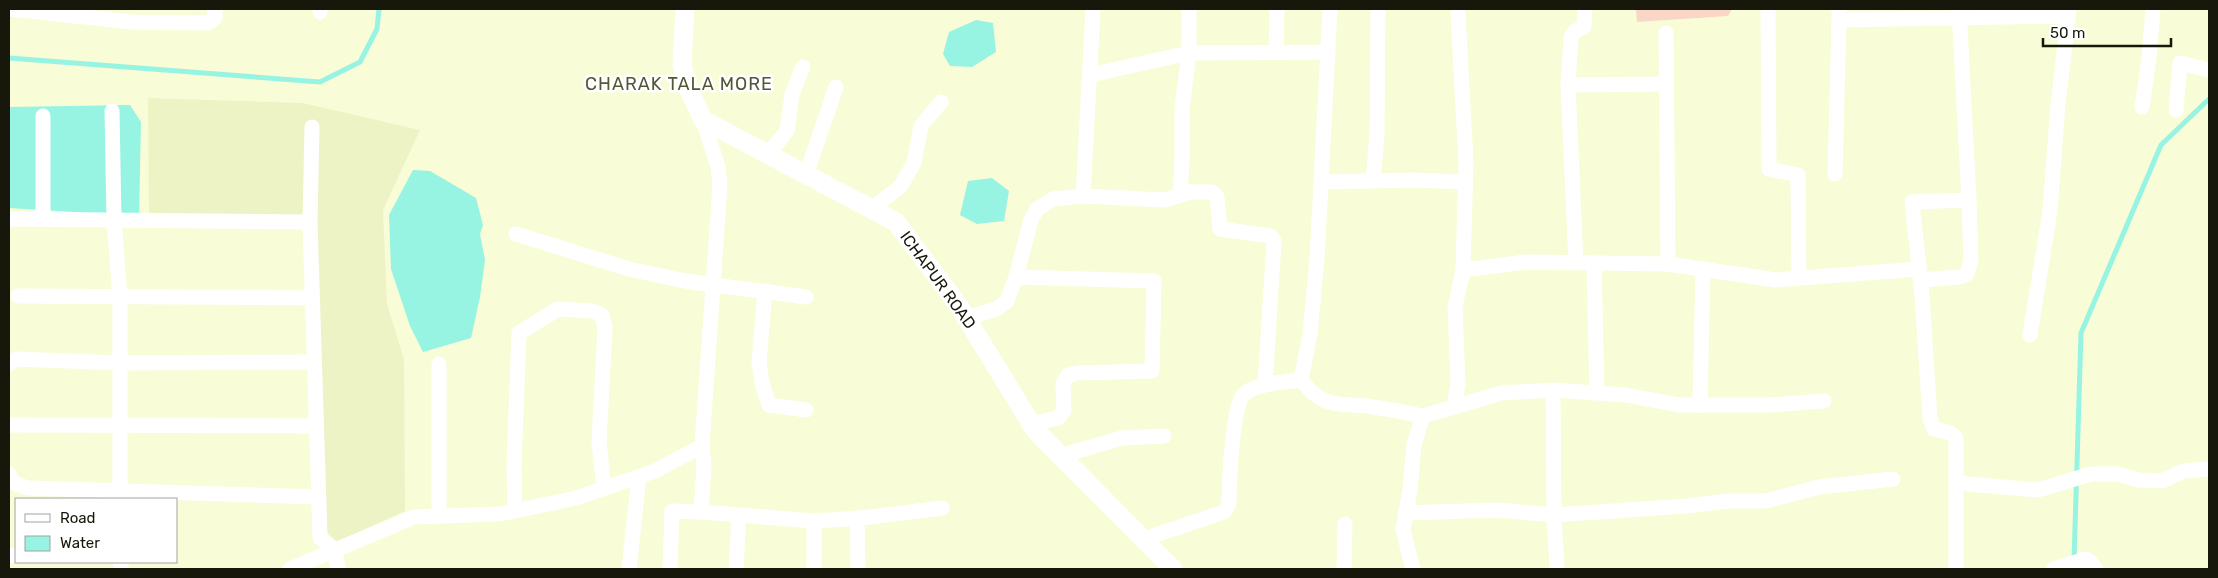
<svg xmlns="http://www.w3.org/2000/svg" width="2218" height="578" font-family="Rubik,sans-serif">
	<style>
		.built { fill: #eef3c6 }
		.green { fill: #fad6c6 }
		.water { fill: #97f3e2 }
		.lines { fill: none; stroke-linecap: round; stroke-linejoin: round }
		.stream { stroke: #97f3e2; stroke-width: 5 }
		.minor { stroke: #fff; stroke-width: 15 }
		.tertiary { stroke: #fff; stroke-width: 19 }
		.labels { text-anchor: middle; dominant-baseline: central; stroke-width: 5; stroke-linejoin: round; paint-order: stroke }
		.street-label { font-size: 16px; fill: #17180b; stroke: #fff }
		.neighbourhood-label { font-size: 18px; letter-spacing: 1px; fill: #535737; stroke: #fff }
	</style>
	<rect width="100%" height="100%" fill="#f8fdd7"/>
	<path class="built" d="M148,98L303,103L420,130L383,210L387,304L404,359L405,511L337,542L326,531L313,218L149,217Z"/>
	<path class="green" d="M1636,9H1732L1728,16L1637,22Z"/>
	<g class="water">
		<path d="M976,20L993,23L996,52L972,67L950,66L943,54L949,32Z"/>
		<path d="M130,105L141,122L139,216L9,208V107Z"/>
		<path d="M413,170L430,171L476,198L483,225L480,234L485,260L480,297L471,338L423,352L410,326L391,269L389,215Z"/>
		<path d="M992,178L1009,191L1004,221L977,224L960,215L968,181Z"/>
	</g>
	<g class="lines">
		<g class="stream">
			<path d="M9,58L320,82L360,62L377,29L379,9"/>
			<path d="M2074,561L2081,333L2161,145L2209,99"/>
		</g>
		<g class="minor">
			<path d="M11,9L131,22L208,23L215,18V9"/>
			<path d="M1330,9L1317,259L1310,334L1301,380C1325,411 1339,402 1373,407C1390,409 1407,413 1423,416"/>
			<path d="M1768,9L1769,169L1798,175L1799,278"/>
			<path d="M1839,9V20L2068,16"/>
			<path d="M320,12V9"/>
			<path d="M1666,33L1668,264"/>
			<path d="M1276,51L1277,9"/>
			<path d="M1090,75L1189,53L1328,52"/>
			<path d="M1568,85L1666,84"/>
			<path d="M2142,107L2149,58L2153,9"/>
			<path d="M2176,110L2180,63L2209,70"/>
			<path d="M112,111L114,220L120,297V499"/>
			<path d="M43,116V219"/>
			<path d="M312,127L310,222L320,538L335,550L338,569"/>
			<path d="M768,154L787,131L792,94L803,67"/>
			<path d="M1835,174L1839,20"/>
			<path d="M806,175L836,87"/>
			<path d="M1373,181L1377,136L1378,9"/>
			<path d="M1321,182L1413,180L1465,182"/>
			<path d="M1180,195L1182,161V108L1189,53V9"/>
			<path d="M1083,196L1093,9"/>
			<path d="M871,209L900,187L914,163L921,126L941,102"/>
			<path d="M9,219L310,222"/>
			<path d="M516,234L629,269L685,281L806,297"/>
			<path d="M1576,263L1568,85L1571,37L1575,31L1584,27L1585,9"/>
			<path d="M1594,264L1597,393"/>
			<path d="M1463,270L1526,262L1668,264L1776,280L1919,269"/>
			<path d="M1016,277L1154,281L1152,371L1077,373L1068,375L1063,384L1064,411L1058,418L1031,424"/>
			<path d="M1921,280L1960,277L1967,274L1971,260L1969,200"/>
			<path d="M765,291L759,362L762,383L769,405L806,410"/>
			<path d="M18,296L311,298"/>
			<path d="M967,318L996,309L1007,301L1016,277L1031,220L1037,209L1053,199L1083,196L1165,200L1190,192H1212L1217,197L1220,229L1271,236L1274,241L1265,385"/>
			<path d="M2030,335L2050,211L2058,104L2069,9"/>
			<path d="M9,364L16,359L120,363L314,362"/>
			<path d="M1553,390L1554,515L1557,569"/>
			<path d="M1700,405L1703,269"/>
			<path d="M1454,407L1501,393L1553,390L1626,395L1679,405H1770L1824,401"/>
			<path d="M9,425L316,426"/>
			<path d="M702,446L704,466L701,512L814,521V569"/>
			<path d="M1060,456L1122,438L1164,436"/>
			<path d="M9,474C11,484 19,485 28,488L319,497"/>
			<path d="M1957,483L2038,490L2091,474H2119L2138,480L2162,481L2183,471L2209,469"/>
			<path d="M515,511L514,465L519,333L558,309L593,311L602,315L605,328L599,442L604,488"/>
			<path d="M1405,513L1497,510L1554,515L1686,506L1728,501H1766L1819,487L1893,479"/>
			<path d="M439,516V364"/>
			<path d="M857,518L858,569"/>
			<path d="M814,521L861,518L942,508"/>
			<path d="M1144,539L1224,512L1229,505C1229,487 1232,404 1244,394C1257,383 1285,382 1301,380"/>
			<path d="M9,555L16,556"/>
			<path d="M121,562V569"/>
			<path d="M290,569L414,517L500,514L576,498L655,471L702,446L720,184L718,167L703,120"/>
			<path d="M629,569L639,477"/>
			<path d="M670,569L672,511L701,512"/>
			<path d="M736,569L739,515"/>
			<path d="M1344,569L1345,524"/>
			<path d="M1413,569L1403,530L1410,490L1414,444L1423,416L1454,407L1458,384L1455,307L1463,270L1466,163L1458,14"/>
			<path d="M1956,569V438L1951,433L1934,429L1930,419L1922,295L1912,202L1969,200L1959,9"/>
			<path d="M2054,569L2086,559L2091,562L2096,569"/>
		</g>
		<path class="tertiary" d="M685,9L682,64L687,86L703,120L896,222L959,306L1035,430L1173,569"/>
	</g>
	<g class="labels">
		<g class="street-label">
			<text transform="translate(938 280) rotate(54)">ICHAPUR ROAD</text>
		</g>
		<g class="neighbourhood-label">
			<text x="679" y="84">CHARAK TALA MORE</text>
		</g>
	</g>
	<rect width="2218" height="578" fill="none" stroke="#17180b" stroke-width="20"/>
	<rect x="15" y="498" width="162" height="65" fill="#ffffff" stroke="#a2a39d"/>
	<rect x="25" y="514" width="25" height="8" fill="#ffffff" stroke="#a2a39d"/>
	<text x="60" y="523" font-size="15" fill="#17180b">Road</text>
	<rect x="25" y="536" width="25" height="15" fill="#97f3e2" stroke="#a2a39d"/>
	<text x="60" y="548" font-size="15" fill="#17180b">Water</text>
	<path d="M2043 38v8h128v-8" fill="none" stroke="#17180b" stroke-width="2.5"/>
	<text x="2050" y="38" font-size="15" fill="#17180b" stroke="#ffffff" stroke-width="4" paint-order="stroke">50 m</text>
</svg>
